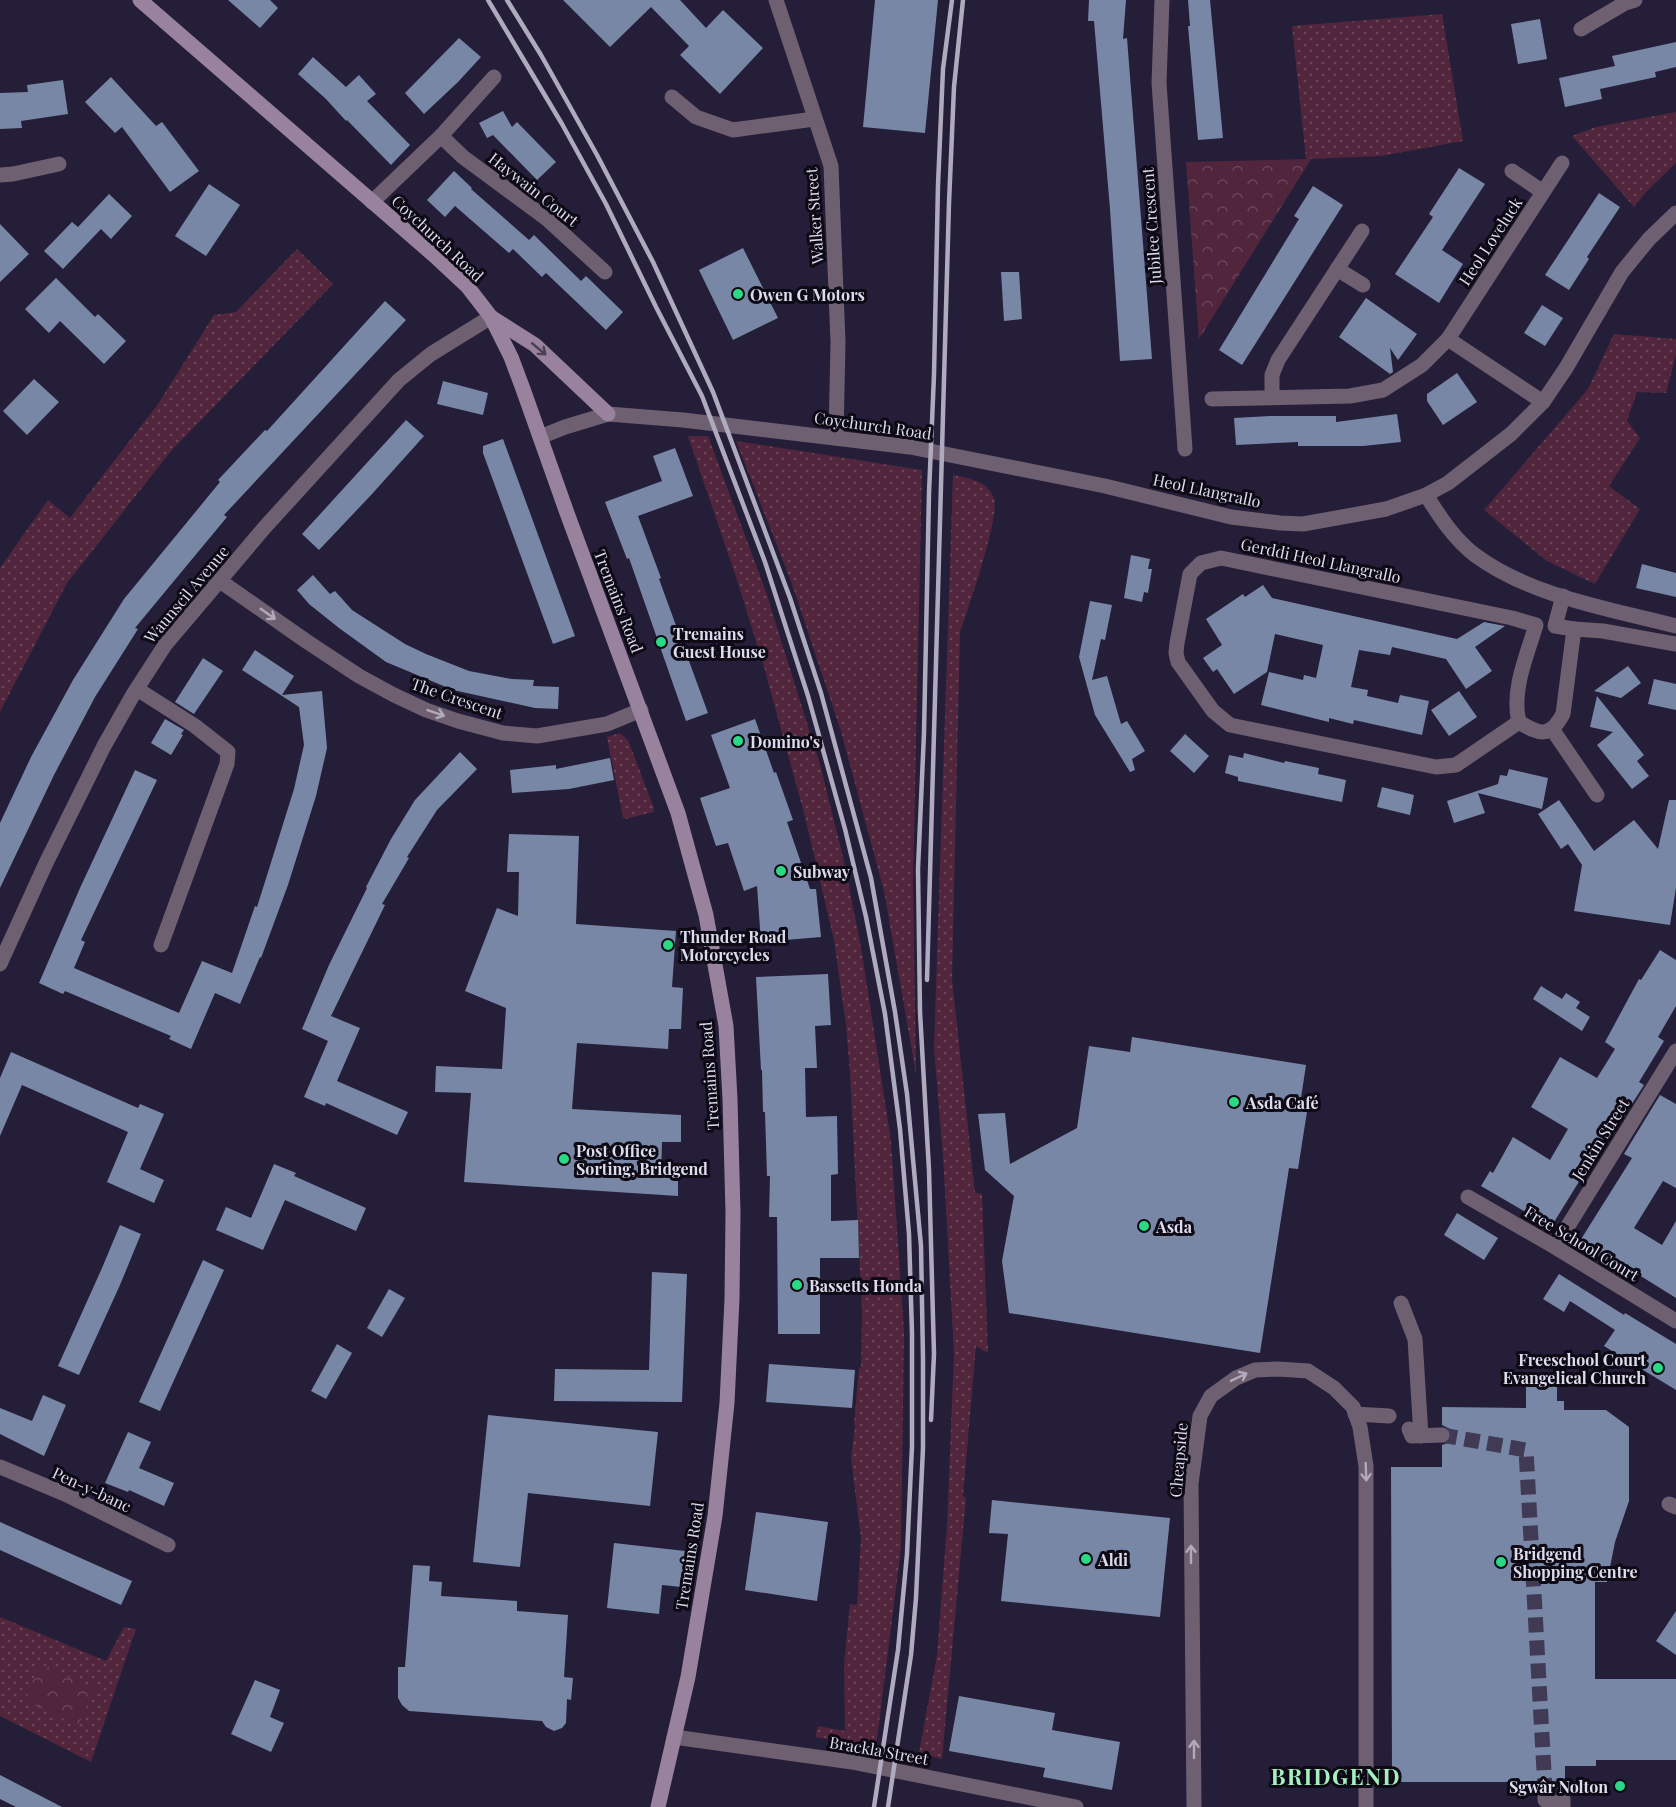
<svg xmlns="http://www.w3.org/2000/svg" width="1676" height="1807" font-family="'Playfair Display',serif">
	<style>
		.grass { fill: url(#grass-dots) }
		.park { fill: url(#park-crowns) }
		.building { fill: #7987a6 }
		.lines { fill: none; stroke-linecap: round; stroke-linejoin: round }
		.pedestrian-tunnel { stroke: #403a54; stroke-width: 15; stroke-dasharray: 15 8; stroke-linecap: butt }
		.pedestrian { stroke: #6e6071; stroke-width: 15 }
		.minor { stroke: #6e6071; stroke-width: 15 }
		.tertiary { stroke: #6e6071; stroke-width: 15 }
		.secondary { stroke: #99829d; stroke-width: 15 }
		.rail { stroke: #afabbf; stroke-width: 4.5 }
		.oneway { stroke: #4c4053 }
		.oneway2 { stroke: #b1aabb }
		.poi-dot { fill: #2bd884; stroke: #0d0a16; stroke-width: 2 }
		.labels { text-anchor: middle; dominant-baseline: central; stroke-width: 6; stroke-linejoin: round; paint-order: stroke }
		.street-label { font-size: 16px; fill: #dedbed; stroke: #0d0a16 }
		.poi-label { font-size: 16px; font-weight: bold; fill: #dedbed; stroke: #0d0a16; text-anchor: start }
		.district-label { font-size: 22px; font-weight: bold; letter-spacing: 1.5px; fill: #a4f0c0; stroke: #0d0a16 }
	</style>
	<defs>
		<pattern id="grass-dots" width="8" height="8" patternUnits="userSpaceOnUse" patternTransform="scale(1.5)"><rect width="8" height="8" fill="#51263c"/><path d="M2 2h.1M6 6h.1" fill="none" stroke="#6a4558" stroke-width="1.8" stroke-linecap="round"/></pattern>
		<pattern id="park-crowns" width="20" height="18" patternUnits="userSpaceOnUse" patternTransform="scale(1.5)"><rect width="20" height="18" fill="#51263c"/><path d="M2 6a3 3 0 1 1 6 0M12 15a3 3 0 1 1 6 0" fill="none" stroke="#6a4558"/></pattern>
	</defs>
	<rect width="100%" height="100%" fill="#241e39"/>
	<g class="grass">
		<path d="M1442,14L1463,141L1381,156L1306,159L1292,26Z"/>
		<path d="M1676,112V163L1647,191L1634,207L1572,136L1596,127Z"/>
		<path d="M297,249L333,284L171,451L67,583L0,712V568L48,500L70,518L158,404L214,315L236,312Z"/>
		<path d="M1614,334L1676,339V355L1666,393L1637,392L1627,421L1640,438L1609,486L1640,509L1595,584L1547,561L1484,510L1588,389Z"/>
		<path d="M688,436H708L766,592L821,768L843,857L861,947L891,1141L904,1332L901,1548L876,1747L815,1737L818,1726L845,1731L844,1665L850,1604L857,1605L861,1538L851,1458L855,1426L854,1425L859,1367L861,1368L862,1310L850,1073L846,1025L834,940L805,817L764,667L738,583Z"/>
		<path d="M736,441L922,470L913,882L916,1074L884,891L840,728L792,584Z"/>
		<path d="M953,475C969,478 988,481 994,499C1000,517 967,612 960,633L952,979L975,1193L982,1194L988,1353L976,1346L963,1496L966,1498L942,1759L919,1753L937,1655L947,1526L954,1353L943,1156L934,1048Z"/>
		<path d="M620,733L628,740L654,808L653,812L626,819L623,818L607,737Z"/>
		<path d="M0,1617L106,1661L124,1627L136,1629L91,1762L0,1716Z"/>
	</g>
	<g class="park">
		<path d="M1311,159L1199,339L1186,162Z"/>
		<path d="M41,1664L95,1689L78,1726L24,1700Z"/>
	</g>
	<g class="building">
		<path d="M228,0H270L278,8L260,28Z"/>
		<path d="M563,0H680L706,28L723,10L763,48L720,94L680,55L689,46L651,7L610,47Z"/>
		<path d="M875,0H938L925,133L863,127Z"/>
		<path d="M1089,0H1126L1123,39L1127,38L1152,359L1120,361L1110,209L1094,21H1088Z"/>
		<path d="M1188,0H1210L1223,138L1198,140L1188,26H1190Z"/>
		<path d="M1540,19L1547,59L1518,64L1511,24Z"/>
		<path d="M459,38L481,57L458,82L424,114L405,93Z"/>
		<path d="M1676,42V67L1655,72L1656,77L1600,89L1602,99L1565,107L1559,78L1615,66L1612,56Z"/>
		<path d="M313,57L346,87L359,75L376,94L367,101L410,145L391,165L347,120L346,121L326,99L298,74Z"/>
		<path d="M111,77L156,126L162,122L199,171L170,192L122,127L115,133L85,102Z"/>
		<path d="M63,80L68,114L21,121L22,128L0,129V93L28,92L27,85Z"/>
		<path d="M503,111L512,127L517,122L556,162L537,180L493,135L487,138L479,123Z"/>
		<path d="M1459,168L1485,184L1442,250L1463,264L1439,303L1395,274L1433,217L1429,214Z"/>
		<path d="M454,171L472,188L471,189L529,240L534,235L581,281L586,276L623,312L606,330L546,273L542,277L513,249L509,253L455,206L445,217L427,200Z"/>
		<path d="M209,184L240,205L206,256L175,236Z"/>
		<path d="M1313,186L1343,205L1242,365L1219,350L1299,219L1294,216Z"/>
		<path d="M1599,193L1620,207L1587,257L1589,259L1569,290L1545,275Z"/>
		<path d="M109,194L132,216L111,239L101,229L63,269L44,251L72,222L78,227Z"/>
		<path d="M0,224L29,254L0,282Z"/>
		<path d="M743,248L778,318L733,340L699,270Z"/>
		<path d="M1001,272H1019L1022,319L1004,321Z"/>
		<path d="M56,278L95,317L98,314L126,341L104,364L60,321L49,333L25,309Z"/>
		<path d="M1366,298L1417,334L1398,360L1390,348L1393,372L1390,374L1339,337Z"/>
		<path d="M385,301L406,320L224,515L227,517L135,628L138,629L95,697L54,775L0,888V823L31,757L73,680L124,599L220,482L218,480L265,430L267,431Z"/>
		<path d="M1542,305L1563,318L1545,346L1524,333Z"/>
		<path d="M1457,373L1477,402L1443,425L1427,401V394Z"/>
		<path d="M34,379L59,402L27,435L3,411Z"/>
		<path d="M443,381L488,393L483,415L437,404Z"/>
		<path d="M1397,414L1401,442L1363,446H1298V442L1236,445L1234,418L1270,416H1336V422Z"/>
		<path d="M406,420L424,436L372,494L319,550L302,534Z"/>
		<path d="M503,439L575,636L553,644L483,453V446Z"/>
		<path d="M675,448L693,496L638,516L661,578L659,579L708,713L686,721L629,558L627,559L605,502L662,481L653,456Z"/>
		<path d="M1131,555L1150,559L1148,569H1152L1148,593L1144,592L1142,602L1124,598Z"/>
		<path d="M1642,564L1676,573V597L1636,588Z"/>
		<path d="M313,575L330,594L335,591L352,610L405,644L426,654L469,671L512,679L534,680L533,686L559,687L558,709L535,708L453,690L386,662L339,628L309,604L297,590Z"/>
		<path d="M1263,585L1272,598L1457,639L1484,622L1505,626L1475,647L1492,671L1466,689L1446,659L1392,647L1390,655L1359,650L1351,687L1368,690L1367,696L1398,703L1400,695L1429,701L1422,735L1354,720L1353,724L1329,718V722L1261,705L1269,672L1303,680L1304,675L1316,678L1323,645L1275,634L1267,672L1234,694L1217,669L1213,672L1203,658L1222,645L1206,619L1243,594L1245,597Z"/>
		<path d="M1090,601L1112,605L1105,640L1101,639L1092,680L1107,676L1121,724L1127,721L1145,751L1132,759L1135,770L1130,772L1095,715L1079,657Z"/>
		<path d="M255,650L294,676L282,695L322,691L327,748L316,796L288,885L261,958L260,957L240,1004L215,993L191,1049L169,1039L171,1036L65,991L63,994L39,983L80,888L135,770L157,780L81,940L85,942L74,968L179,1013L202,961L232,973L255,906L257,907L274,853L294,789L304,745L299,707L242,670Z"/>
		<path d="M203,658L223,671L194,714L175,702Z"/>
		<path d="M1628,666L1641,683L1621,698L1594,691Z"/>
		<path d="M1654,679L1676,684V710L1648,704Z"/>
		<path d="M1459,691L1477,717L1449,736L1431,710Z"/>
		<path d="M1597,696L1644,755L1637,761L1649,776L1632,789L1597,745L1613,732L1590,727Z"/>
		<path d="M165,719L184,730L181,734L183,735L171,755L151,743Z"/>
		<path d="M755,719L774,773L776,772L793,820L787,822L810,889H816L821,937L761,942L757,886L744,891L728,843L716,846L700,798L730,788L711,735Z"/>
		<path d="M1185,734L1209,756L1194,773L1170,751Z"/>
		<path d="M460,752L477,769L437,810L407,857L409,858L382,904L385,905L331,1016L360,1028L337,1081L408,1112L397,1135L326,1103L325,1106L304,1097L328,1041L302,1029L329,965L367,888L366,887L391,839L415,800Z"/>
		<path d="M1244,753L1284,763L1285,761L1319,768L1318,774L1346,780L1342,802L1238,781V777L1225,773L1229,755L1243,758Z"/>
		<path d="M610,758L614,780L569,789L512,793L510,770L556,765V769Z"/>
		<path d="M1509,769L1548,778L1542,809L1478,793L1485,813L1454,823L1447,801L1498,784L1500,775L1507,776Z"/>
		<path d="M1382,787L1414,795L1410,815L1377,807Z"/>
		<path d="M1559,800L1594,851L1634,820L1658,849L1669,800H1676V888L1670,925L1574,911L1582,865L1568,844L1561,849L1538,814Z"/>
		<path d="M509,834L579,836L576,924L676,931L672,987L683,988L681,1029H669L668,1049L577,1043L572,1109L681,1115V1142H662L661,1177H678V1196L464,1182L471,1093L435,1092L436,1066L502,1069L506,1008L465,991L497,908L518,916L519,872H507Z"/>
		<path d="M1660,950L1676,960V1006L1658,1037L1664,1041L1639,1082L1644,1085L1607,1143L1604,1141L1551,1227L1481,1186L1490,1171L1493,1173L1513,1137L1550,1160L1568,1129L1531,1107L1560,1057L1597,1078L1615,1049L1605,1042L1639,979L1641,980Z"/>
		<path d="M828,974L831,1025L815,1026L817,1068H805L806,1117L837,1116L838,1174L831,1175V1221L858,1220L859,1258H820V1334H778L777,1217H769L770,1176H767L765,1112H763L762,1070H761L756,977Z"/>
		<path d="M1541,986L1562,999L1566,993L1580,1002L1576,1008L1590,1017L1582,1031L1533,999Z"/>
		<path d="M1132,1037L1306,1065L1301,1098L1309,1099L1298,1169L1289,1168L1260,1353L1009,1313L1002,1261L1014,1196L985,1170L978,1114L1005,1113L1010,1164L1077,1128L1089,1046L1130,1052Z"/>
		<path d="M11,1052L138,1108L140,1104L164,1114L140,1169L164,1180L154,1203L107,1182L128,1132L22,1085L0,1136V1078Z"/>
		<path d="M1660,1095L1676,1104V1188L1663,1181L1634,1228L1662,1245L1676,1221V1298L1615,1260L1612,1265L1578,1244L1632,1158L1624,1154Z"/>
		<path d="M274,1164L296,1173L294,1176L366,1208L356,1231L285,1200L263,1250L216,1230L226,1207L251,1218Z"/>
		<path d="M1457,1213L1498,1238L1484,1260L1444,1235Z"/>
		<path d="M120,1225L141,1234L120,1285L79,1375L58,1366L102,1268Z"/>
		<path d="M203,1260L224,1270L160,1411L139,1402Z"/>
		<path d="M652,1272L687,1274L682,1402L554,1401L555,1369L649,1370Z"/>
		<path d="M1559,1274L1624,1315L1625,1313L1676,1344V1390L1604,1346L1615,1330L1570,1301L1564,1312L1543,1299Z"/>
		<path d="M389,1289L405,1298L382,1337L367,1328Z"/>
		<path d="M337,1344L352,1353L326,1399L311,1391Z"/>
		<path d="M769,1364L855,1370L852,1408L766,1402Z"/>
		<path d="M1537,1373L1543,1375L1557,1383V1401H1564V1410H1606L1629,1427V1501L1615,1542L1607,1582H1595V1679H1676V1760H1596V1766H1565V1789H1555L1553,1784L1546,1779L1540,1781L1535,1789H1525V1782H1402L1392,1772L1391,1467H1442V1445L1448,1443L1452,1435L1450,1429L1442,1425V1407L1526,1408V1383L1531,1375Z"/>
		<path d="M43,1395L66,1405L44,1456L0,1434V1408L32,1421Z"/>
		<path d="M488,1415L658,1432L650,1506L528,1493L520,1567L473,1562Z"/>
		<path d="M128,1432L151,1442L139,1468L174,1483L164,1506L129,1490L128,1492L105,1483Z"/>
		<path d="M992,1500L1170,1518L1160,1617L1001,1601L1008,1534L989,1533Z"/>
		<path d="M756,1512L828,1522L817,1601L745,1590Z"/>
		<path d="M0,1522L132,1581L121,1605L0,1550Z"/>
		<path d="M614,1543L685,1551L681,1587L662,1585L659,1614L607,1608Z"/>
		<path d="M413,1565L430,1566L429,1581L442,1582L441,1596L517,1601V1611L568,1615L564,1677L573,1678L571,1700L567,1699L566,1723L562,1728L554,1731L546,1727L542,1721L409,1711L402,1705L398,1698V1667H405Z"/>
		<path d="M1676,1611V1655L1656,1641Z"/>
		<path d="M255,1680L280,1690L270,1717L284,1723L271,1752L231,1734Z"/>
		<path d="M959,1696L1055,1713L1052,1730L1120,1742L1112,1790L1043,1777L1045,1768L949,1751Z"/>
		<path d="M0,1775L62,1807H16L0,1799Z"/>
	</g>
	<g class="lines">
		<path class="pedestrian-tunnel" d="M1442,1435L1526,1450L1545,1789"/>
		<g class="pedestrian">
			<path d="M1401,1303L1415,1339L1421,1436"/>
			<path d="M1355,1414L1389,1416"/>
			<path d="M1409,1429L1412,1436L1442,1435"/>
			<path d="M1545,1789V1800L1563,1799V1807"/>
		</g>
		<g class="minor">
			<path d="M776,0L831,166L838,342L836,438"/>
			<path d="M1162,0L1159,83L1185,449"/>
			<path d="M1581,29L1625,3L1635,0"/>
			<path d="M672,97L696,117L733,130L814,119"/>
			<path d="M441,136L463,157L547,219L605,272"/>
			<path d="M1512,171L1543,192"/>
			<path d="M0,175L13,174L59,164"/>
			<path d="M372,202L441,136L494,77"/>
			<path d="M1337,269L1363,285"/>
			<path d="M1448,339L1562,163"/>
			<path d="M1272,397V375L1278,360L1362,231"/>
			<path d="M1212,399L1350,396L1383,390L1422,365L1448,339L1543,402"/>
			<path d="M220,581L306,641L359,676L394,695L426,710L458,721L503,733L537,736L607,724L641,710"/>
			<path d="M1574,629L1603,631L1676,644"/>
			<path d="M137,689L195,726L228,752L227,764L161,945"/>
			<path d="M1519,722L1456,765L1436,767L1230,725L1213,711L1178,662L1176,653L1177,643L1190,574L1201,563L1221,558L1512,618L1536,625C1527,655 1511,691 1519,722C1540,735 1550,738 1563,714L1574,629L1555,626L1563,596"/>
			<path d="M1552,729L1597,795"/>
			<path d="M0,964L46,863L104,746L134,693L165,645L265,527L399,380L431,354L491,317"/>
			<path d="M1468,1197L1555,1247L1676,1321"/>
			<path d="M1555,1247L1676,1051"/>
			<path d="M0,1467L65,1494L168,1545"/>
			<path d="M1669,1504L1676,1507"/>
		</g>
		<g class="tertiary">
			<path d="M540,437L565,427L608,414L683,420L910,447L1105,486L1231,517L1280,523L1303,524L1386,509L1426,495L1448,483L1511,434L1543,402L1566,368L1622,272L1649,239L1676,213"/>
			<path d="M1426,495C1440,517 1454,539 1475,555C1530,596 1610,609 1676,626"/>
			<path d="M674,1737L852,1762L1076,1807"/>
			<path d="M1194,1807L1191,1484L1200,1416L1211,1396L1236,1378L1255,1370L1278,1369L1308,1371L1334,1388L1353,1407L1360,1427L1366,1466V1807"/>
		</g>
		<g class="secondary">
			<path d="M140,0L436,257L467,286L491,317L511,357L523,389L567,513L678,813L706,915L726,1026L730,1099L733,1213L732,1299L727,1403L715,1516L688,1677L658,1807"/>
			<path d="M491,317L535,345L608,414"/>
		</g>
		<g class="rail">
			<path d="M488,0L562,124L606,204L656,307L702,396L765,562L808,696L845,829L866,917L885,1014L900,1129L909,1234L912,1333V1446L907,1554L898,1650L874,1807"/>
			<path d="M507,0L541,55L597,155L653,262L713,392L790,598L821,693L871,878L895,1012L907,1094L921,1246L923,1358V1448L916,1598L911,1655L888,1807"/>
			<path d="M927,980L949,203L954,87L963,0"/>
			<path d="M931,1420L934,1354L929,1170L920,1012L918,869L924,733L929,493L934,375L938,185L943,69L952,0"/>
		</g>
	</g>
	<defs><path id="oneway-shaft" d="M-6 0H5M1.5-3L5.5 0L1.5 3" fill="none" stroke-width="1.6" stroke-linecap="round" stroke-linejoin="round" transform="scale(1.5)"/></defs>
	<use class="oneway" href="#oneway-shaft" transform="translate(539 349) rotate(40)"/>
	<g class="oneway2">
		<use href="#oneway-shaft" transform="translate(268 614) rotate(35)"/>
		<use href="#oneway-shaft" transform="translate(436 713) rotate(19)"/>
		<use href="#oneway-shaft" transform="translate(1239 1377) rotate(-26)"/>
		<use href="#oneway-shaft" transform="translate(1366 1472) rotate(88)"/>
		<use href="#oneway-shaft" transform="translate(1191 1554) rotate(-90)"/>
		<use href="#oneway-shaft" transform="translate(1194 1749) rotate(-90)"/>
	</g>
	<g class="poi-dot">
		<circle cx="738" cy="294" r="6"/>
		<circle cx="661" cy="642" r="6"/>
		<circle cx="738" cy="741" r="6"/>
		<circle cx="781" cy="871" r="6"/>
		<circle cx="668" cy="945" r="6"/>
		<circle cx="1234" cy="1102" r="6"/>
		<circle cx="564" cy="1159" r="6"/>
		<circle cx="1144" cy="1226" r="6"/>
		<circle cx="797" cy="1285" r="6"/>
		<circle cx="1658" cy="1368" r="6"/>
		<circle cx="1086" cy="1559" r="6"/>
		<circle cx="1501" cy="1562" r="6"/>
		<circle cx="1620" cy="1786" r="6"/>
	</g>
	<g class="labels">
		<g class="street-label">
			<text transform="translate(534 189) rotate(38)">Haywain Court</text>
			<text transform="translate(814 216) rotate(-94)">Walker Street</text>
			<text transform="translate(1151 226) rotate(-94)">Jubilee Crescent</text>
			<text transform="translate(438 238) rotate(43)">Coychurch Road</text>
			<text transform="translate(1490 241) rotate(-57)">Heol Loveluck</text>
			<text transform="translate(873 425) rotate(8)">Coychurch Road</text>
			<text transform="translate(1207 490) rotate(12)">Heol Llangrallo</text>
			<text transform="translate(1321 560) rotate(12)">Gerddi Heol Llangrallo</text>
			<text transform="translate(186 594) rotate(-50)">Waunscil Avenue</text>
			<text transform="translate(619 601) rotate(69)">Tremains Road</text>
			<text transform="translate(457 698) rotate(19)">The Crescent</text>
			<text transform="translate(709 1076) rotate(-94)">Tremains Road</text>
			<text transform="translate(1600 1139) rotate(-58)">Jenkin Street</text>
			<text transform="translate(1582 1243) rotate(31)">Free School Court</text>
			<text transform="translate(1178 1460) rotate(-85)">Cheapside</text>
			<text transform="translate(92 1489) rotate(25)">Pen-y-banc</text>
			<text transform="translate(689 1556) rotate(-81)">Tremains Road</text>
			<text transform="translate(879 1750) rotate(10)">Brackla Street</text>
		</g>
		<g class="poi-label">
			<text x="750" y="294">Owen G Motors</text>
			<text x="673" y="633">Tremains<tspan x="673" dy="18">Guest House</tspan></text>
			<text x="750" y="741">Domino's</text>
			<text x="793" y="871">Subway</text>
			<text x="680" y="936">Thunder Road<tspan x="680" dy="18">Motorcycles</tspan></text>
			<text x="1246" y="1102">Asda Café</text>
			<text x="576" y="1150">Post Office<tspan x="576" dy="18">Sorting, Bridgend</tspan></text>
			<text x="1156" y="1226">Asda</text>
			<text x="809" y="1285">Bassetts Honda</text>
			<text x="1646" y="1359" text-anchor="end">Freeschool Court<tspan x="1646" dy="18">Evangelical Church</tspan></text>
			<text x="1513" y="1553">Bridgend<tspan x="1513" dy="18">Shopping Centre</tspan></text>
			<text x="1098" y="1559">Aldi</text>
			<text x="1608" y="1786" text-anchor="end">Sgwâr Nolton</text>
		</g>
		<g class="district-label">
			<text x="1336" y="1776">BRIDGEND</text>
		</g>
	</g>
</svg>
